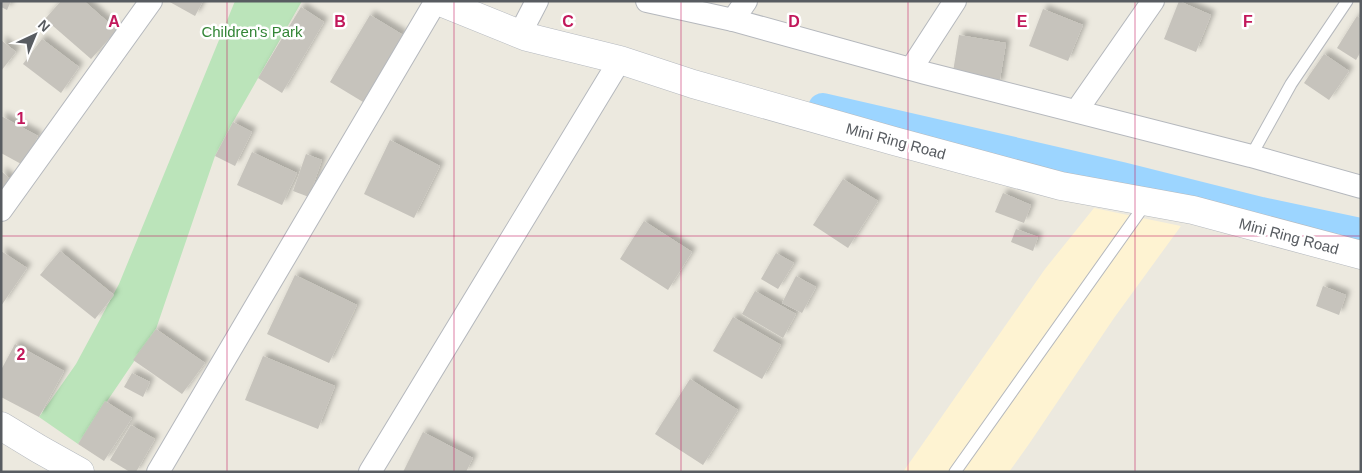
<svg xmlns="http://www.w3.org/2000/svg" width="1362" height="473" font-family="Helvetica,sans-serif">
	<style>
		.commercial { fill: #fef3d2 }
		.green { fill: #bbe4ba }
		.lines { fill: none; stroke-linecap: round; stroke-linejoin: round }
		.canal { stroke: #9cd5ff; stroke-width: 30 }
		.building { fill: #c6c3bc; filter: url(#shadow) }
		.lane-casing { stroke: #b5b8bd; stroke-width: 13 }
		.street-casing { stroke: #b5b8bd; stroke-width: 24 }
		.secondary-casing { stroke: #b5b9bf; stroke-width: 29 }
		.lane { stroke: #fff; stroke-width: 11 }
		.street { stroke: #fff; stroke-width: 22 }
		.secondary { stroke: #fff; stroke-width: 28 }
		.grid { fill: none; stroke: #c2185b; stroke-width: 1; stroke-opacity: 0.55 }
		.labels { text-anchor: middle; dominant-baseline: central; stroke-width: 5; stroke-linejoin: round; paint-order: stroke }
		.park-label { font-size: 15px; fill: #338536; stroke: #fff }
		.street-label { font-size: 15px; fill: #585c61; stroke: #fff }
		.grid-label { font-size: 16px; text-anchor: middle; font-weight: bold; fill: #c2185b; stroke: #fff; stroke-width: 5; stroke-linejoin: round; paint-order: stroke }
	</style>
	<defs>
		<filter id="shadow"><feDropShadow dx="4.5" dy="-4.5" stdDeviation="2.5" flood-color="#0004"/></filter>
	</defs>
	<rect width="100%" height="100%" fill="#ece9df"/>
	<path class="commercial" d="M1094,208L1181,226L1114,318L1029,444L1009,472H903L1045,269Z"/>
	<path class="green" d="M235,1H302L233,122L215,156L156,329L78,444L39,417L76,364L119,284Z"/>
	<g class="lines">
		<path class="canal" d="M823,108L1122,177L1261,212L1361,233"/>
	</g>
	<g class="building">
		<path d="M1,1H11L7,10L1,7Z"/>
		<path d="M61,1H84L117,30L91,59L45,19Z"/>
		<path d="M168,1H203L195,16Z"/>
		<path d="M1179,1L1211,15L1196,52L1164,39Z"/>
		<path d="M301,7L324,22L282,93L258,78Z"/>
		<path d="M1043,9L1083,25L1068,61L1029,46Z"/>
		<path d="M370,15L403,35L363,102L330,82Z"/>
		<path d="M1357,16L1361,19V51L1356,60L1337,48Z"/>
		<path d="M959,35L1006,43L999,85L952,78Z"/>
		<path d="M42,39L79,67L61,93L23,64Z"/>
		<path d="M1,40L16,52L1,71Z"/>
		<path d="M1324,54L1349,71L1329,100L1304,83Z"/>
		<path d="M1,116L38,136L23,165L1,153Z"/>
		<path d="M233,122L252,132L235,166L215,156Z"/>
		<path d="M390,140L440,166L414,218L364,194Z"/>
		<path d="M252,152L297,173L282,205L237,185Z"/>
		<path d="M306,154L322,160L309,197L293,191Z"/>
		<path d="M1,171L15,183L1,198Z"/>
		<path d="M843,179L878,201L848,248L813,225Z"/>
		<path d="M1003,193L1031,205L1024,223L995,212Z"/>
		<path d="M644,221L692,252L668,290L620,259Z"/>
		<path d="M1016,229L1038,237L1033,251L1011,242Z"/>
		<path d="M1,251L27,268L1,306Z"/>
		<path d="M60,251L114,295L95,319L40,275Z"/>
		<path d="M776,253L794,263L778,289L761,279Z"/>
		<path d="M295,275L357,305L329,363L267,334Z"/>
		<path d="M796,276L816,287L802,313L782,303Z"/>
		<path d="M1323,286L1346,295L1339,315L1316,306Z"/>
		<path d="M755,291L796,314L783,338L742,314Z"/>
		<path d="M733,317L781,345L762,379L713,351Z"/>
		<path d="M156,329L205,363L182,394L133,360Z"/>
		<path d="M15,344L64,371L39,417L1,397V370Z"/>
		<path d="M263,356L335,386L318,429L245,400Z"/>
		<path d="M132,373L150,382L143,397L124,387Z"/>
		<path d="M690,379L738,410L703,465L655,434Z"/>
		<path d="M105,401L132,418L104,461L78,444Z"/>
		<path d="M131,425L155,439L136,472H130L110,460Z"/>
		<path d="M423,432L473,458L466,472H403Z"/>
	</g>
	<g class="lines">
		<g class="lane-casing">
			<g id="lane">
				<path d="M1251,156L1291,84L1347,1"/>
				<path d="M955,472L1146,203"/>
			</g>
		</g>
		<g class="street-casing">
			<g id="street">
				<path d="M647,1L733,20L746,1"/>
				<path d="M733,20L925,73L1251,156L1361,187"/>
				<path d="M527,37L523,28L537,1"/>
				<path d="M911,69L955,1"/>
				<path d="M1077,110L1153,1"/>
				<path d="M1,210L151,1"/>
				<path d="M158,472L436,1"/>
				<path d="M370,472L620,60"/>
			</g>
		</g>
		<g class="secondary-casing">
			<g id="secondary">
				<path d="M438,1L527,37L620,60L693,84L894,141L1061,186L1193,210L1361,255"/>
				<path d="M1,426L39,449L80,472"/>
			</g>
		</g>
		<use href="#lane" class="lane"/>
		<use href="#street" class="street"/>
		<use href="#secondary" class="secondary"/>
	</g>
	<path class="grid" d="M227,1V472M454,1V472M681,1V472M908,1V472M1135,1V472M1,236H1361"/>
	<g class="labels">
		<g class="park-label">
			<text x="252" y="31">Children's Park</text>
		</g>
		<g class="street-label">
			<text transform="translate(896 141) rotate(15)">Mini Ring Road</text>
			<text transform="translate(1289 236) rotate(15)">Mini Ring Road</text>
		</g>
	</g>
	<g class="grid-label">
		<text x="114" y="27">A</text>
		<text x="340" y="27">B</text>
		<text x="568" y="27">C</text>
		<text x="794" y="27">D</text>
		<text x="1022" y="27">E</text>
		<text x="1248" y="27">F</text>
		<text x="21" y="124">1</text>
		<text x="21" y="360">2</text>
	</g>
	<rect width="1362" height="473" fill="none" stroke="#585c61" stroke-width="5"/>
	<g transform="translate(35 35) rotate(44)" stroke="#ffffff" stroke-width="4" paint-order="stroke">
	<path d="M0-4L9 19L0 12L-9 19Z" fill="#585c61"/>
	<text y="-8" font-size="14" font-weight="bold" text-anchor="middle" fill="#585c61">N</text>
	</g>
</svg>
